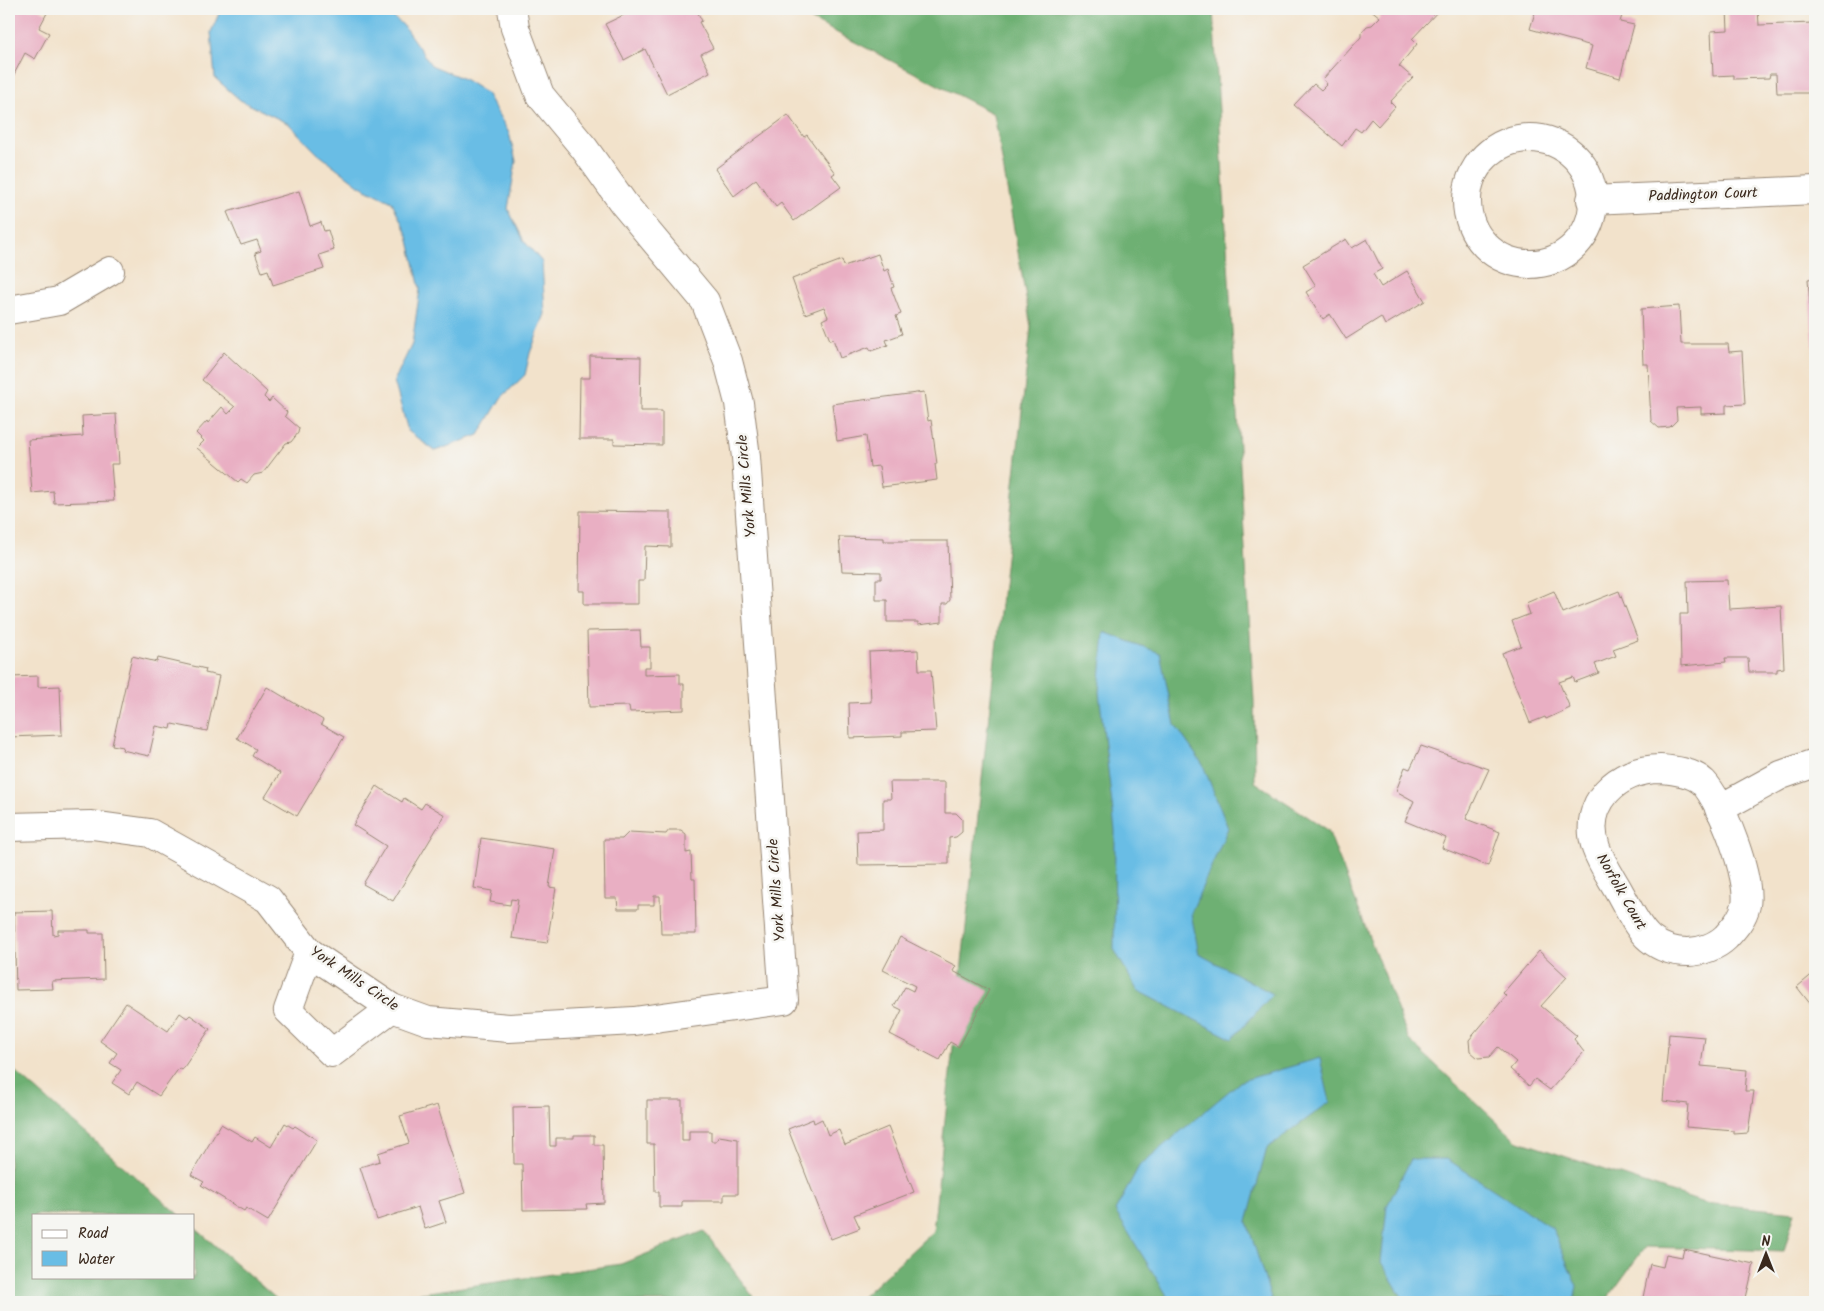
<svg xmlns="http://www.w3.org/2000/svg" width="1824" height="1311" font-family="Kalam,sans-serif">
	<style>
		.forest { fill: #6eb073; stroke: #546d48 }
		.water { fill: #69bde5; stroke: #527482 }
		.building { fill: #e9afc3 }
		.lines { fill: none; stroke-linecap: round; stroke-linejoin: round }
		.street-casing { stroke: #968674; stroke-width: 30 }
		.street { stroke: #fff; stroke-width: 28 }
		.labels { text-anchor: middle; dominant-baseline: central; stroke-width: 5; stroke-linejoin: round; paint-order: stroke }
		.street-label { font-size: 15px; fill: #3b2a1e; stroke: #f6f6f2 }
	</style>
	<rect width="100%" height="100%" fill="#f6f6f2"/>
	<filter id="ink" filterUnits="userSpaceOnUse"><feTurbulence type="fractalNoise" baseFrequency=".02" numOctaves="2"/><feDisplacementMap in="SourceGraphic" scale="10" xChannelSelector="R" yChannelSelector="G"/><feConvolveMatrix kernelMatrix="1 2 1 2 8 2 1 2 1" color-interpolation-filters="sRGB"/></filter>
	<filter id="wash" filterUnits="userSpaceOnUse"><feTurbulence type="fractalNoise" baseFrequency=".0096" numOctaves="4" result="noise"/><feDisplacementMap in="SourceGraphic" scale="20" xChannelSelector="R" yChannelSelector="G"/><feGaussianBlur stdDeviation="1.12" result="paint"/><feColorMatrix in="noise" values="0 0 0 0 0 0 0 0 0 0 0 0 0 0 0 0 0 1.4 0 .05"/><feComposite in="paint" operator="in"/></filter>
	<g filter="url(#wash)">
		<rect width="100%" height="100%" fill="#f2e2cb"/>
		<g class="forest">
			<path d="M791,9H1213L1254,701L1255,782L1328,830L1409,1040L1516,1140L1704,1203L1795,1212L1784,1251L1645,1247L1605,1302H857L933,1231L1031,327L994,114Z"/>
			<path d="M9,1066L179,1215H34V1277H194V1227L280,1302H9Z"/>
			<path d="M704,1231L757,1302H360L621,1264Z"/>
		</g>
		<g class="water">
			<path d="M221,9H383L403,25L431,65L464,79L486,93L509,133L516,161L508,209L524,241L542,262L545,314L530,353L525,375L501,398L479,435L435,451L408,431L394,381L412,344L420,289L408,236L392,202L360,186L317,153L289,124L240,100L215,78L211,32Z"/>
			<path d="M1104,632L1160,653L1175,725L1203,765L1228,828L1191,913L1199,954L1273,994L1232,1039L1137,990L1114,949L1115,831L1099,692Z"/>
			<path d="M1320,1058L1330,1102L1267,1148L1247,1222L1272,1302H1171L1115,1211L1139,1166L1241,1081Z"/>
			<path d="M1411,1159H1447L1552,1228L1577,1286L1574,1302H1405L1381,1262L1387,1206Z"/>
		</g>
		<g id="blocks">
			<g class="building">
				<path d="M9,9H39L47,13L39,28L49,33L35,59L25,53L9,84Z"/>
				<path d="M636,9H696L702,21L699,22L713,48L701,54L710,72L667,94L645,49L624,60L605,24Z"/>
				<path d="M1370,9H1440L1412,39L1417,44L1399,66L1413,78L1390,102L1395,107L1378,126L1371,119L1361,132L1355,128L1342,146L1294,105L1314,84L1321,90L1327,84L1323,79L1361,37V33L1367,26L1372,25L1380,17Z"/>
				<path d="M1536,9H1624L1620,22L1634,25L1620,78L1586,68L1592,46L1530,29Z"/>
				<path d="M1758,9L1759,25L1813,23L1814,57H1811L1813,93H1777L1776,74H1770L1769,78L1734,79V75L1713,76L1711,31L1728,30L1727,10Z"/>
				<path d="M788,115L804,137L807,135L835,173L832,175L841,187L794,221L781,203L776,207L756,179L734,196L715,169Z"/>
				<path d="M299,191L310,226L321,222L324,231L328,230L334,250L319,255L324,269L273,285L268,270L262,272L255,253L261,251L257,240L241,245L227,212Z"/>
				<path d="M1346,239L1352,248L1367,239L1382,269L1373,274L1381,287L1407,271L1425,301L1385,325L1381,317L1346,339L1330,314L1323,319L1306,292L1316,286L1303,265Z"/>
				<path d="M878,254L884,271L888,269L894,287L891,288L901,314L896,316L902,334L886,340L888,345L871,351L869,347L840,358L833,339L830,340L822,320L828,317L824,307L805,314L792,279L842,260L844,266Z"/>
				<path d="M1815,278V355H1814L1808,279Z"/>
				<path d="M1679,306L1681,344H1728L1729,352L1742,351L1745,404L1726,405V413L1701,414V407L1676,408L1677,420L1670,427L1659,428L1651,421L1648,364H1643L1641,309Z"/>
				<path d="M224,352L267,392L264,397L269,402L272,398L287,412L285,416L299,428L298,433L291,442L286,443L263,473L254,475L247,483L241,479L238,482L197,448L204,441L196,433L207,421L208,423L222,407L228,414L235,407L202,380Z"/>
				<path d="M590,356L641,357L640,411H662V445L614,444V439H579L580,378H590Z"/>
				<path d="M924,392L928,421L931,420L937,464H935L937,480L882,487L879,466L870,467L866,436L837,441L832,404Z"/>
				<path d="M116,414L119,464H111L114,501L54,503L53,491L32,493L28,440L83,436L82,416Z"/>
				<path d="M580,511L671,512V547L645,546L644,581H638V604H584V591H579Z"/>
				<path d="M839,537L884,538V541H948L950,600L947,604H942V622L918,625V622H887V600H876V579H881V572L842,571Z"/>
				<path d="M1727,580L1729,609L1781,606L1784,668L1777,669V672H1749L1748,658H1725L1726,662L1681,666L1680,614H1688L1687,581Z"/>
				<path d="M1554,591L1563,613L1619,591L1638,640L1613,649L1616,656L1595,664L1599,673L1575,682L1573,677L1559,682L1570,708L1546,719L1545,717L1530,723L1502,653L1521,646L1512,621L1530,614L1526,603Z"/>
				<path d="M640,630L641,647H650V667H644V675L680,674V684H684V710L630,712L629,706L589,707L587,631Z"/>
				<path d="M918,650L919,670H931L936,731L902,732V736L850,738L849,703L871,702L869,652Z"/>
				<path d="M132,656L157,662L158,658L206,669L205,673L219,676L207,731L172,724L171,729L156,726L149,756L122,750L123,747L112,745Z"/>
				<path d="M9,675L11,677L38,676V687L60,686L62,735L9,737Z"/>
				<path d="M267,687L323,720L321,724L344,737L297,816L265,797L280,773L252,756L256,749L237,738Z"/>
				<path d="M1421,746L1489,769L1466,819L1500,832L1488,866L1442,848L1446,838L1405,821L1414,801L1396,791L1405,767L1410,769Z"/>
				<path d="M890,782H945V813H956L962,819V832L956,837L949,838V864L858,865L857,831L883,830V799H891Z"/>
				<path d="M377,786L402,802L404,798L421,809L425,803L445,815L393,901L363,884L386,846L353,825Z"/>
				<path d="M669,830H681L686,834V853L691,852L692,879H695L696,934H661L660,896H654V905H638V909H618L617,898H605L604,839H622L629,832L666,834Z"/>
				<path d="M481,838L555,849L549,887L556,888L547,943L512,938L518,900L511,899L510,905L490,902L492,891L474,888Z"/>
				<path d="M52,911L53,935L58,934V930H89V933H103L104,979L52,981L53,989L16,990L14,912Z"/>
				<path d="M900,937L956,966L953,971L989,990L959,1047L950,1042L940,1060L890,1034L902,1010L894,1006L905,987L913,991L915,986L883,970Z"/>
				<path d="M1539,951L1567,977L1541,1006L1577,1036L1574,1039L1584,1052L1550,1090L1535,1079L1529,1086L1510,1069L1516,1062L1498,1047L1489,1057L1478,1058L1470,1051L1469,1040L1506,996L1503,993Z"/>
				<path d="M1815,972V1010L1797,987Z"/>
				<path d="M126,1003L168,1031L180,1013L187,1018L190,1015L210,1029L182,1070L179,1068L159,1096L137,1082L129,1094L112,1083L121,1070L110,1063L117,1053L100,1041Z"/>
				<path d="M1669,1034L1705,1037L1701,1066L1747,1070L1745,1091H1754L1748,1133L1734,1134V1131L1686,1127L1688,1104L1663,1101Z"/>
				<path d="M647,1100H682V1141H689V1131H711V1141H716L719,1136L738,1139V1194H724V1201H682V1207H659V1192H655L654,1144H647Z"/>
				<path d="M437,1105L465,1193L439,1201L446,1222L425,1229L418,1207L377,1220L360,1167L380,1161L378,1153L409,1143L400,1116Z"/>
				<path d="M549,1106L550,1146H556V1138H574V1135H594V1145H603L604,1203L586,1204L587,1209L523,1210L522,1164H514L513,1107Z"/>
				<path d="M813,1119L814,1123L822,1119L828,1135L839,1130L845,1145L888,1127L914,1192L854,1215L860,1228L831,1239L788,1129Z"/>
				<path d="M285,1123L293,1128L295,1126L317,1140L268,1221L246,1208L244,1211L201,1185L204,1182L191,1175L221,1124L252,1142L255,1137L271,1147Z"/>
				<path d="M1684,1249L1754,1264L1745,1302L1728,1299L1727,1302H1642L1650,1264L1663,1267L1666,1254L1682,1257Z"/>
			</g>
		</g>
	</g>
	<g filter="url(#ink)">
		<use href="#blocks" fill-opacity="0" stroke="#968674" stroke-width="1"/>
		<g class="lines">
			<g class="street-casing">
				<g id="street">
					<circle cx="1530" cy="201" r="63"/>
					<path d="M1591,200L1815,190"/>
					<path d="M9,310L59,301L110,271"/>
					<path d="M1660,769C1674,770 1692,772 1703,782C1722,802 1751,878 1746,905C1743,918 1735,927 1726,937C1717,946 1701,952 1688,952C1674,952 1661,948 1650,939C1637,928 1629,909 1621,895C1613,880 1602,865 1596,848C1581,803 1618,769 1660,769Z"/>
					<path d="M1719,809L1781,775L1815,763"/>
					<path d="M9,827L92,825L150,833L268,899L309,952L392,1008L428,1021L509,1028L634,1021L784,1000L746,457L739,403L728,361L705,301L624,204L584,148L540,95L515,28L512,9"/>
					<path d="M309,952L288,1010L332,1053L392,1008"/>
				</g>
			</g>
			<use href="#street" class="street"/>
		</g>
	</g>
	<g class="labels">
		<g class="street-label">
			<text transform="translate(1703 195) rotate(-2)">Paddington Court</text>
			<text transform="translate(747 486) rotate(-95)">York Mills Circle</text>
			<text transform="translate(777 890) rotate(-94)">York Mills Circle</text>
			<text transform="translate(1621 892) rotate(60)">Norfolk Court</text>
			<text transform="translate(354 979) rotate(34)">York Mills Circle</text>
		</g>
	</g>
	<rect width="1824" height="1311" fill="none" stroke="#f6f6f2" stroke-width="30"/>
	<rect x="32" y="1214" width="162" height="65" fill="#f6f6f2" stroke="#aba49d"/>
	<rect x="42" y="1230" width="25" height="8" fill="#ffffff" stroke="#aba49d"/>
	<text x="78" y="1238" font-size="15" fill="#3b2a1e">Road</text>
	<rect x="42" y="1251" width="25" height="15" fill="#69bde5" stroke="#aba49d"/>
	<text x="78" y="1264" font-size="15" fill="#3b2a1e">Water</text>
	<g transform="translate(1766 1254)" stroke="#f6f6f2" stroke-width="4" paint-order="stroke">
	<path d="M0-4L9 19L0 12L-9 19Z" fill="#3b2a1e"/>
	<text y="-8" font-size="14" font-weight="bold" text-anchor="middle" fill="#3b2a1e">N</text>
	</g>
</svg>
